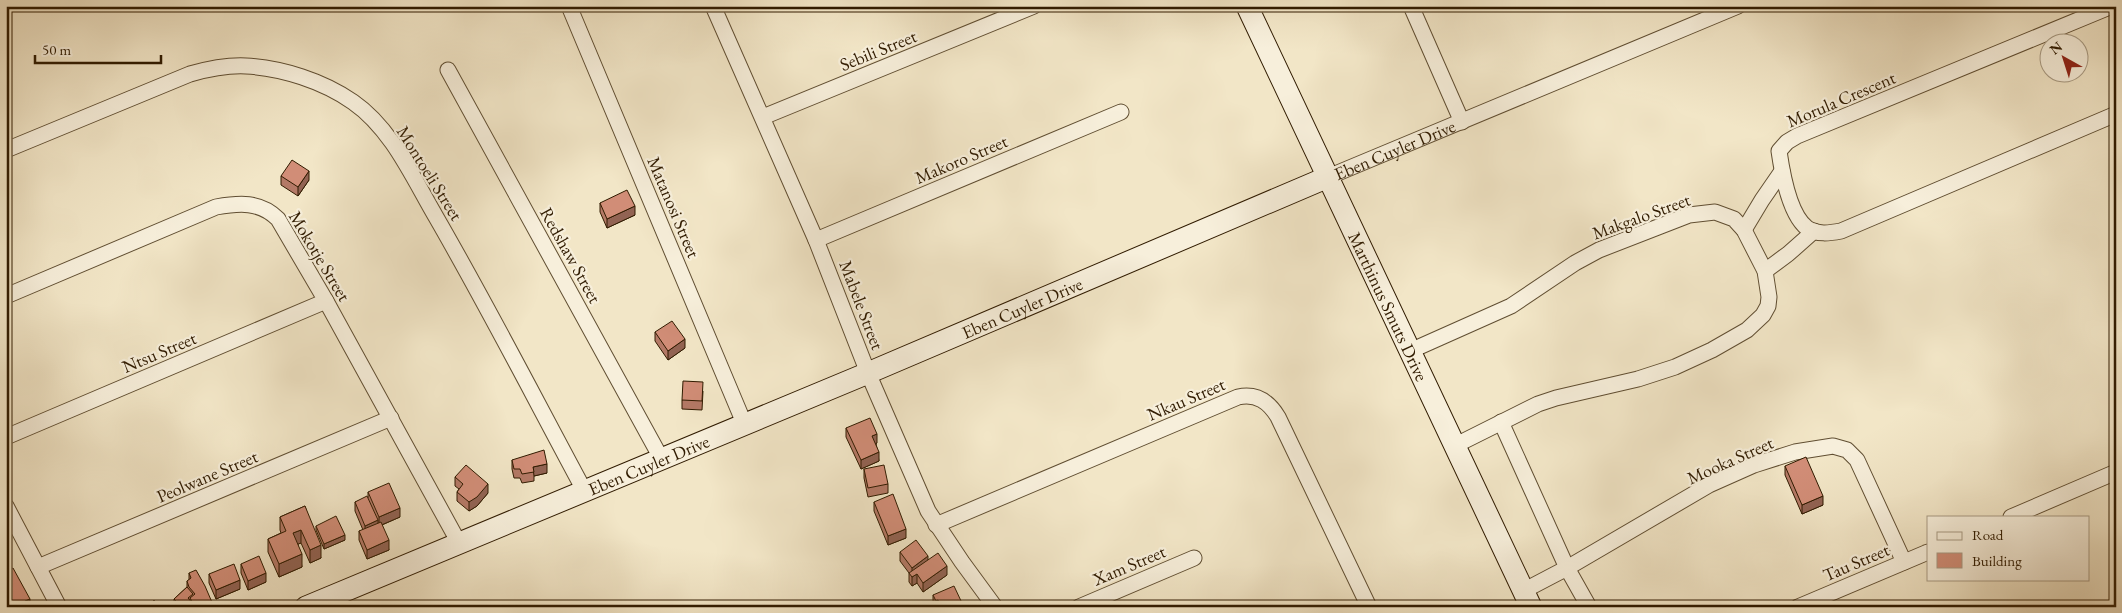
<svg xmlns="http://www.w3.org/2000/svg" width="2122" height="613" font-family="'EB Garamond',serif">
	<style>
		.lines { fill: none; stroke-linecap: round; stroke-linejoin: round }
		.street-casing { stroke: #604e32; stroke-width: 17 }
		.secondary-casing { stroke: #301b00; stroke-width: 23 }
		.street { stroke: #f7efdb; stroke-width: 15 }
		.secondary { stroke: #f7efdb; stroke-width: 21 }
		.wall { fill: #b47966; stroke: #301b00 }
		.shaded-wall { fill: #926353; stroke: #301b00 }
		.building { fill: #d18d77; stroke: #301b00 }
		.labels { text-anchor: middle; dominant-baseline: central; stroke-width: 4.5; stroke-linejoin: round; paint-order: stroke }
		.street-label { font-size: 18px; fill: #301b00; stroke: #f7efdb }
	</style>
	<rect width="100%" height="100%" fill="#f2e6c7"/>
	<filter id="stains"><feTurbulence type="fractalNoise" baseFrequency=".004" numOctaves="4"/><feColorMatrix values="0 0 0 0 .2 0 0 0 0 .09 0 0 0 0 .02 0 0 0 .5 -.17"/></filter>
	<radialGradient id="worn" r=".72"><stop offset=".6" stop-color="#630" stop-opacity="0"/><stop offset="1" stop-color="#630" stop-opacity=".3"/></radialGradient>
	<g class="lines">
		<g class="street-casing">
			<g id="street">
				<path d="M569,6L744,423"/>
				<path d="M713,6L816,240L868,373L928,511L962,562L995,607"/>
				<path d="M1411,6L1462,122"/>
				<path d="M2112,6L1797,136L1787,142L1779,151C1782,172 1789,214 1807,228C1817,235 1830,233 1841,231L2116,114"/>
				<path d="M448,70L661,458"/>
				<path d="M763,117L1034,6"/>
				<path d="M6,150L190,74C208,69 227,65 246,66C282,68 323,81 353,102C392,129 413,178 436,217C488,307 535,399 584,490"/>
				<path id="s1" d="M1328,177L1738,6"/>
				<path d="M1744,230L1762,200L1782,171"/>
				<path d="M816,240L1121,112"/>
				<path d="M1765,271L1788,254L1814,231"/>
				<path d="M6,296L216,207C239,203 260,201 278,219L326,301L459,543"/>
				<path d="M1410,351L1511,306L1575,263L1599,250L1689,215L1715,212L1734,219L1744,230L1765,271L1769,297L1768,306L1763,315L1747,330L1712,350L1675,367L1638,379L1556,398L1538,404L1454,446"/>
				<path d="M1501,422L1567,568L1589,607"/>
				<path d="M6,437L326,301"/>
				<path d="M6,506L59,607"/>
				<path d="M2011,517L2116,472"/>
				<path d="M936,525L1238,397C1257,393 1269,402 1278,417L1369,607"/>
				<path d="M38,567L391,418"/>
				<path d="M1523,591L1567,568L1709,485L1754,465L1795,452L1833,446L1847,450L1857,460L1904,562"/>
				<path d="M1079,607L1194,558"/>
				<path d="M1798,607L1928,552"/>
			</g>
		</g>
		<g class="secondary-casing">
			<g id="secondary">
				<path id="s2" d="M1247,6L1531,607"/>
				<path id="s3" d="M306,607L868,373L1328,177"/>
			</g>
		</g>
		<use href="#street" class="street"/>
		<use href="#secondary" class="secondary"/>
	</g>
	<g class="wall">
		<path d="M281,176L309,180L298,196L281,185Z"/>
		<path d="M600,203L635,215L607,228L600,212Z"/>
		<path d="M655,332L685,348L668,360L655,341Z"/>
		<path d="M703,391L702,410L682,409V400Z"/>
		<path d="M846,428L877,443H876L879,461L861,469L846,437Z"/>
		<path d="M512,460L547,473L534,476V481L522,483L520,478H514L512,469Z"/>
		<path d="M1785,466L1823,505L1802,514L1785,475Z"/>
		<path d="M864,469L888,484V493L868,497L864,478Z"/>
		<path d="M455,477L488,493L477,506L469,511L457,501V492L459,489L455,486Z"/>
		<path d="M368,492L400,517L382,525L389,550L367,559L359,540V531L363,530L355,511V502L368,498Z"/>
		<path d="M874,502L906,538L888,545L874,511Z"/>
		<path d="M305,506L321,558L310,563L301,543L298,544L302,567L279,577L268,552V539L281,533L280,530V517Z"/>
		<path d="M316,526L345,540L324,549L316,530Z"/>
		<path d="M900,552L928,560L947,575L923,592L917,583L912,586L909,582V573L900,561Z"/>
		<path d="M241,564L266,582L248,590L241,573Z"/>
		<path d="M189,573L214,607H174V599L187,587V581L189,580Z"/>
		<path d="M209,574L240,589L216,599L209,583Z"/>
		<path d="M933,595L962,607H935L933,604Z"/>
	</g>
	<g class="shaded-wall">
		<path d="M309,171V180L298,196V187Z"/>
		<path d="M635,206V215L607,228V219Z"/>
		<path d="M685,339V348L668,360V351Z"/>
		<path d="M877,434V443L872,445V436Z"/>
		<path d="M879,452V461L861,469V460Z"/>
		<path d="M547,464V473L534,476L533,467Z"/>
		<path d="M488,484V493L477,506L469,511V502Z"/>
		<path d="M1823,496V505L1802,514V505Z"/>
		<path d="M400,508V517L379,526V517Z"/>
		<path d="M378,520V529L365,535V526Z"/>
		<path d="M906,529V538L888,545V536Z"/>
		<path d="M301,530V543L293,546V533Z"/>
		<path d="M345,535V540L324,549V544Z"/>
		<path d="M389,540V550L367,559V550Z"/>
		<path d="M321,545V558L310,563V550Z"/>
		<path d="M302,554V567L279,577V564Z"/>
		<path d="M928,556V565L912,577V568Z"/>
		<path d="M947,566V575L923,592V583Z"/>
		<path d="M266,573V582L248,590V581Z"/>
		<path d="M917,574V583L912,586V577Z"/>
		<path d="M240,580V589L216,599V590Z"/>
		<path d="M30,599V607H25V601Z"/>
		<path d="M938,600V607H936V601Z"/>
		<path d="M962,603V607H952Z"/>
	</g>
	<g class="building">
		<path d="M292,160L309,171L298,187L281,176Z"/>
		<path d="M627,190L635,206L607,219L600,203Z"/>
		<path d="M672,321L685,339L668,351L655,332Z"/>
		<path d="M683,381L703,382L702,401L682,400Z"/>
		<path d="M870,418L877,434L872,436L879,452L861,460L846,428Z"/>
		<path d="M544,450L547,464L533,467L534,472L522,474L520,469H514L512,460Z"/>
		<path d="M1806,457L1823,496L1802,505L1785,466Z"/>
		<path d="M466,465L488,484L477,497L469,502L457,492L463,484L455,477Z"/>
		<path d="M884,465L888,484L868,488L864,469Z"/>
		<path d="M389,483L400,508L379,517L368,492Z"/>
		<path d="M893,494L906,529L888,536L874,502Z"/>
		<path d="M367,496L378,520L365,526L355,502Z"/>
		<path d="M305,506L321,545L310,550L301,530L293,533L302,554L279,564L268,539L286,531L280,517Z"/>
		<path d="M336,516L345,535L324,544L316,526Z"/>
		<path d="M381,522L389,540L367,550L359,531Z"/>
		<path d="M916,540L928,556L912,568L900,552Z"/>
		<path d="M938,553L947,566L923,583L917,574L912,577L909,573Z"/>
		<path d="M259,556L266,573L248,581L241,564Z"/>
		<path d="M234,564L240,580L216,590L209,574Z"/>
		<path d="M13,568L30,599L25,601L28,607H6V572Z"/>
		<path d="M196,570L205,586L214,607H195L190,598L195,594L189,587L187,581L191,578L189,573Z"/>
		<path d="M954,586L962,603L952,607H941L938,600L936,601L933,595Z"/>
		<path d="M187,587L193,594L188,598L194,605L192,607H182L174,599Z"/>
		<path d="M154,600L160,607H147Z"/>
	</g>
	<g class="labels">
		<g class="street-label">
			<text transform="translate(878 50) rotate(-22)">Sebili Street</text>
			<text transform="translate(1841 99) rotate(-23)">Morula Crescent</text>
			<text stroke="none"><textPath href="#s1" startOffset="72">Eben Cuyler Drive</textPath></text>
			<text transform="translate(961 159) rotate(-23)">Makoro Street</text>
			<text transform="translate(430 173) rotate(58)">Montoeli Street</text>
			<text transform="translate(674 207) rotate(67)">Matanosi Street</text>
			<text transform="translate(1641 216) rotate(-20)">Makgalo Street</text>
			<text transform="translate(571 255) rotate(61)">Redshaw Street</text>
			<text transform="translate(320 256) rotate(59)">Mokotje Street</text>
			<text transform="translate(862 305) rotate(69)">Mabele Street</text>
			<text stroke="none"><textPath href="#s3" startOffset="776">Eben Cuyler Drive</textPath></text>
			<text stroke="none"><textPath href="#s2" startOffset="332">Marthinus Smuts Drive</textPath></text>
			<text transform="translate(159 352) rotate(-23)">Ntsu Street</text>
			<text transform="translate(1186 399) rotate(-23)">Nkau Street</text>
			<text transform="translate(1730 460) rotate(-24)">Mooka Street</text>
			<text stroke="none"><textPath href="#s3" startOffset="371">Eben Cuyler Drive</textPath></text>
			<text transform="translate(207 476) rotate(-23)">Peolwane Street</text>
			<text transform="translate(1856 562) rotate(-23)">Tau Street</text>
			<text transform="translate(1129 565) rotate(-23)">Xam Street</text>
		</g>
	</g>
	<rect width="2122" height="613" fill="none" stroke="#f2e6c7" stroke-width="25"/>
	<rect x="8" y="8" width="2107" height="598" fill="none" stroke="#301b00" stroke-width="2.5"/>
	<rect x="12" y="12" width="2097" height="588" fill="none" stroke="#301b00"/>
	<rect x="1927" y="516" width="162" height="65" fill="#f7efdb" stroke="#a79a83"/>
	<rect x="1937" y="532" width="25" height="8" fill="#f7efdb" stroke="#a79a83"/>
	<text x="1972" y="540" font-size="15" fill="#301b00">Road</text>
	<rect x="1937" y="553" width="25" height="15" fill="#d18d77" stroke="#a79a83"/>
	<text x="1972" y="566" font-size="15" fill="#301b00">Building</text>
	<g transform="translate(2064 58) rotate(321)"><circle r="24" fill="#f7efdb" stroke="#a79a83"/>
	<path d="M0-4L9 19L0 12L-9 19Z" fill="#8f2418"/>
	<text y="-8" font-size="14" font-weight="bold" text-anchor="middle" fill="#301b00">N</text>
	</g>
	<path d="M35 55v8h126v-8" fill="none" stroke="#301b00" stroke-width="2.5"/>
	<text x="42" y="55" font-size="15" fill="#301b00" stroke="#f7efdb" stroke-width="4" paint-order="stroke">50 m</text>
	<rect width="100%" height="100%" filter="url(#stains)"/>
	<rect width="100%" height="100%" fill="url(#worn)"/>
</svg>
